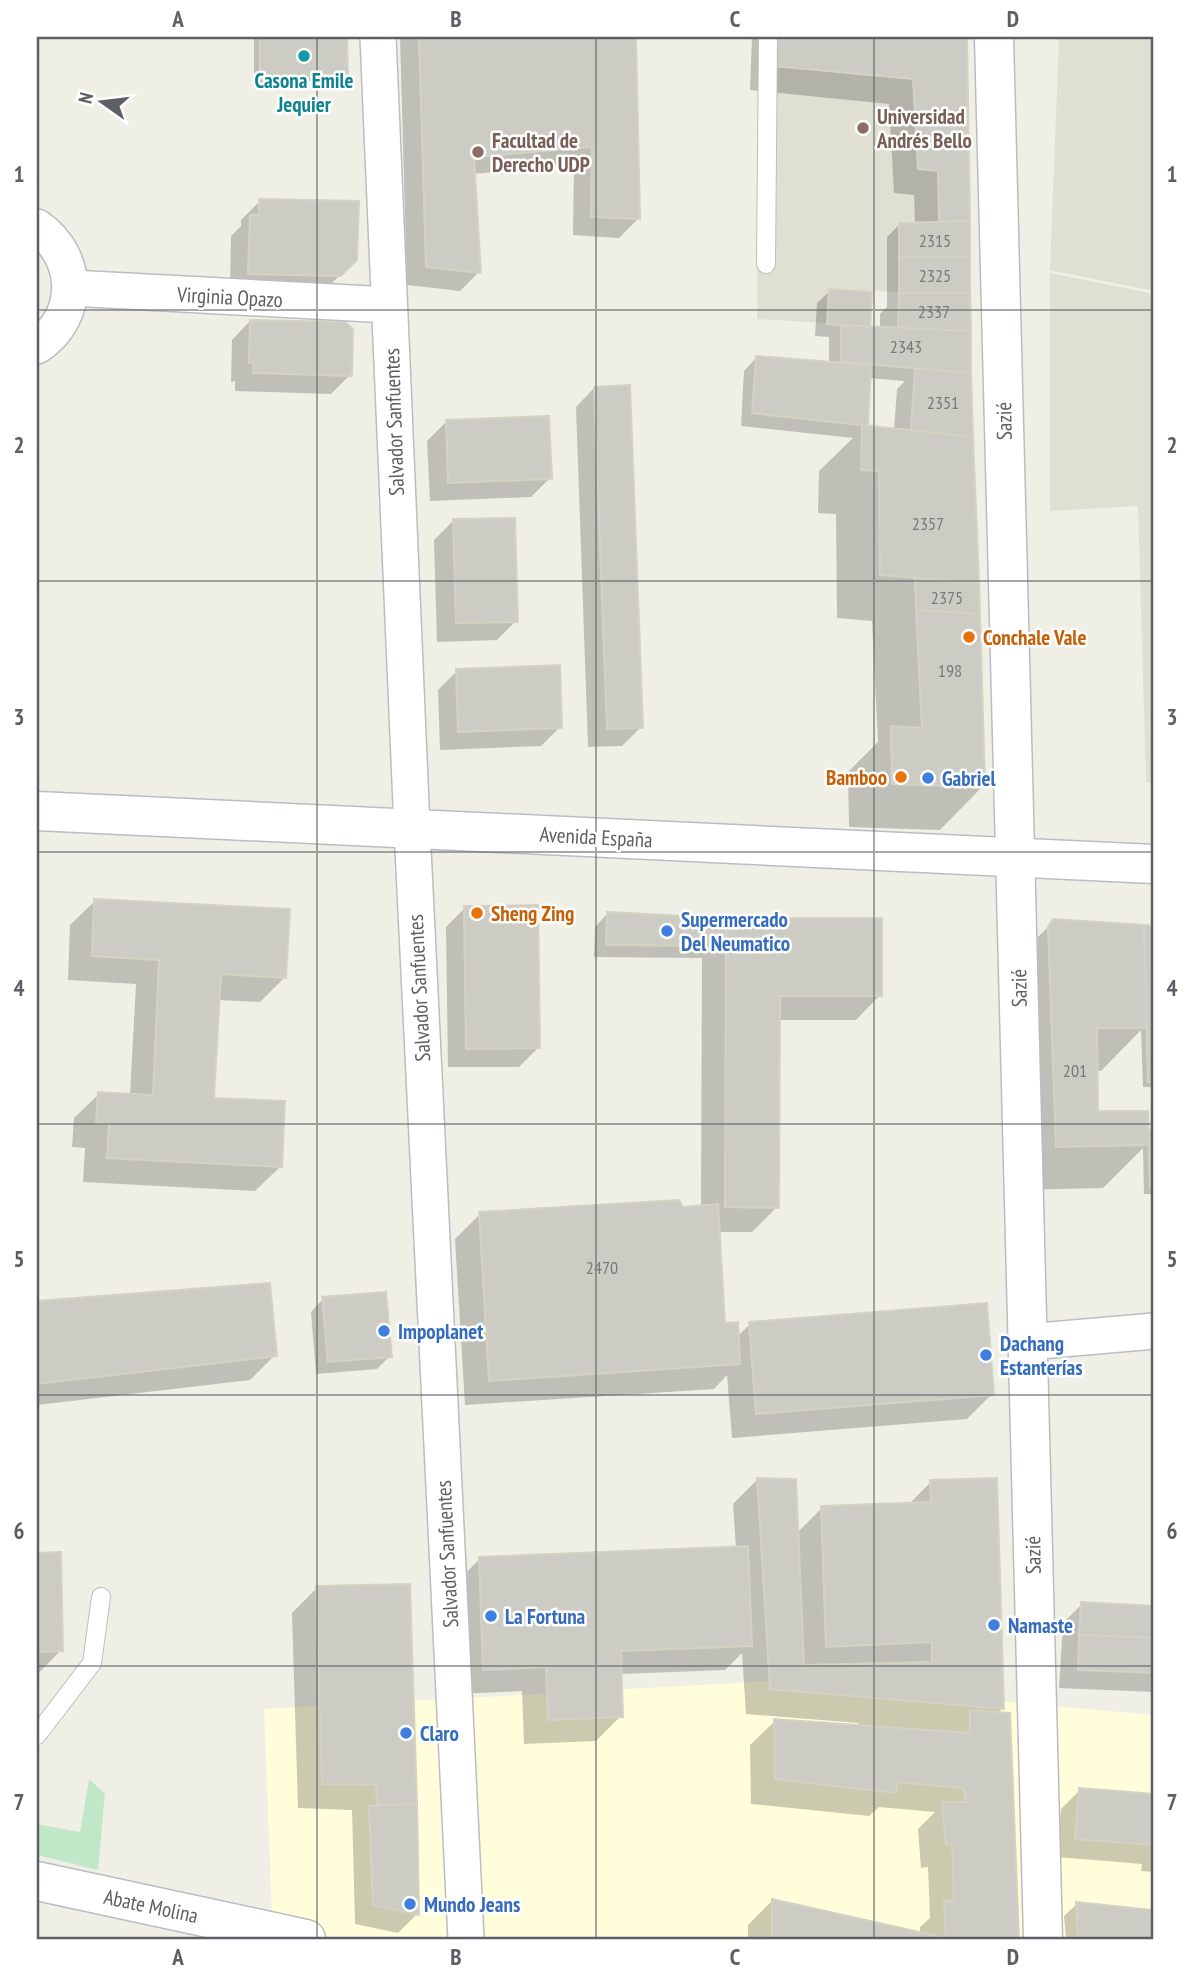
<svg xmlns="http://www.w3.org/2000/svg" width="1191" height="1976" font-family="'PT Sans Narrow',sans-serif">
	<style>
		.commercial { fill: #fffdda }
		.education { fill: #dfdfd2 }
		.green { fill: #c0e7c8 }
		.shadow { fill: #0003; fill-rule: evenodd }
		.building { fill: #ccccc4; stroke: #d4d2c3; stroke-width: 2 }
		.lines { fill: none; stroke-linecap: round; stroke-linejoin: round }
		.lane-casing { stroke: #bcbdc3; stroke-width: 20 }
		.street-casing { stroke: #bcbdc3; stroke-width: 38 }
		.secondary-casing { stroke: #babcc3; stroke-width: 41 }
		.lane { stroke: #fff; stroke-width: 18 }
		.street { stroke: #fff; stroke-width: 35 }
		.secondary { stroke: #fff; stroke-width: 38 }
		.grid { fill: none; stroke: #5c5f65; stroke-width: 2; stroke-opacity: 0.55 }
		.culture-dot { fill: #0f9aa8; stroke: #fff; stroke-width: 2.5 }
		.education-dot { fill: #8d6e63; stroke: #fff; stroke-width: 2.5 }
		.food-dot { fill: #e8710a; stroke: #fff; stroke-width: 2.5 }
		.shop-dot { fill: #3f7fe0; stroke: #fff; stroke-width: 2.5 }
		.labels { text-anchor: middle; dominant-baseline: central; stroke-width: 5; stroke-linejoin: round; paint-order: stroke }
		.number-label { font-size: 18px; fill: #787a7d }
		.culture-label { font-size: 21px; font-weight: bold; fill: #0d838f; stroke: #fff }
		.education-label { font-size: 21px; font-weight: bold; fill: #785e54; stroke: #fff; text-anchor: start }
		.street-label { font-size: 21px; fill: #5c5f65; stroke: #fff }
		.food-label { font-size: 21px; font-weight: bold; fill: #c56008; stroke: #fff; text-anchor: start }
		.shop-label { font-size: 21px; font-weight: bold; fill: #366cbe; stroke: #fff; text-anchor: start }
		.neatline { fill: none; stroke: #5c5f65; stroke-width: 2.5 }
		.grid-label { font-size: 23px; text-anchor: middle; font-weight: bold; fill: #5c5f65 }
	</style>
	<rect width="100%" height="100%" fill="#efefe5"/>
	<path class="commercial" d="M774,1681L1154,1715V1939H273L264,1709Z"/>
	<g class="education">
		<path d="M760,37H966V220L899,222L898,292L829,289L826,323L757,319Z"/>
		<path d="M1059,37H1154V291L1050,270Z"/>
		<path d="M1050,273L1154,294V783L1146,782L1138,506L1050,511Z"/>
	</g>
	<path class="green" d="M89,1779L105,1794L98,1870L37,1855V1824L80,1832Z"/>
	<g class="shadow">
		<path d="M254,37H345L347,74L341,80L254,84Z"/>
		<path d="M400,37H638L634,41L638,219L619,238L573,235L574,165L473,174L479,272L460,291L407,285Z"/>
		<path d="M752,37H965L970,373L983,786L940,830L849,827L848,772L878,742L872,621L837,618L836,514L818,513L819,471L853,438L741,426L744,371L756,358L829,363V337L815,336L817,303L830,291L868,329H880V314L887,307V237L900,224H915L914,195L894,193L889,104L750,90ZM869,378L905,381L897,389L894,430L864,427Z"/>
		<path d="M260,201L356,259L321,294L230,292L231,236L241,226V220Z"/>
		<path d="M250,321L350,375L331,394L235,391V381L231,382L232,340Z"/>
		<path d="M594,388L641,727L622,746L588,747L576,407Z"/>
		<path d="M446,422L550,478L531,497L430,501L427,441Z"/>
		<path d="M453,521L516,621L497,640L437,642L434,540Z"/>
		<path d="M457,671L560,727L541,746L440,750L438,690Z"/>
		<path d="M95,901L285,977L260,1002L218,1000L213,1100L280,1167L255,1191L83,1182L85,1148L72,1147L74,1118L99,1094L130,1095L136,984L68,980L70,925Z"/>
		<path d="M465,908L538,1048L519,1067H448L446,927Z"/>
		<path d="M607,914L726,920L880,995L856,1020H778L777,1207L752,1232H718L724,1325L737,1337L750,1324L992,1394L967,1419L732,1438L727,1375L714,1389L465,1405L455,1239L480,1214L701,1207L702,958L594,957L595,927Z"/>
		<path d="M1054,921L1154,927V1087H1143L1141,1030L1101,1071H1096L1097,1113L1147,1131H1154V1194H1144L1143,1148L1103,1188L1013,1190L1010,965Z"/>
		<path d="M269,1285L275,1355L250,1380L37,1405V1303Z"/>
		<path d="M323,1299L390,1356L377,1369L316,1374L311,1312Z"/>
		<path d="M758,1479L797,1533L822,1508L908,1505L931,1482L1002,1709L996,1714L1008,1715L1017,1939H748V1925L772,1901L920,1934V1927L930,1918L928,1867L921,1868L918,1829L935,1812L879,1807L869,1816L751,1804L750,1745L775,1721L858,1726V1723L746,1714L742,1653L725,1670L620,1674L621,1716L596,1741L524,1744L522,1691L459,1694L455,1583L480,1559L736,1548L733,1504Z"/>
		<path d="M59,1554L61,1650L37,1675V1555Z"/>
		<path d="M409,1586L417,1914L398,1933L355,1924L352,1810L298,1808L292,1613L317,1588Z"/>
		<path d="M1082,1604L1154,1607V1692L1059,1688L1063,1623Z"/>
		<path d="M1080,1790L1154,1795V1872L1141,1871L1142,1864L1057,1857L1061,1809Z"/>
		<path d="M1077,1904L1149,1911L1150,1939H1066L1064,1916Z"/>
	</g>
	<g class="building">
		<path d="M260,37H347L348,75L260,79Z"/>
		<path d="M419,37H636L640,219L591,217L592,147L474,157L481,273L426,267Z"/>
		<path d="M775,37H967L970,221L939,222L938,171L918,169L913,79L774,66Z"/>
		<path d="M259,199L359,201L357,260L341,276L248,274L250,215H259Z"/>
		<path d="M970,221V257H899V223Z"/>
		<rect x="899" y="257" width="71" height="36"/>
		<path d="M829,289L872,292L870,327L827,324Z"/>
		<path d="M899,293H970L971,331L898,329Z"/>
		<path d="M250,320L345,322L353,329L352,376L253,373L254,363H249Z"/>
		<path d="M841,325L971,331V373L841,362Z"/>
		<path d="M756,356L871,365L868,426L752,413Z"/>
		<path d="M915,368L971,373L973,437L911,430Z"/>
		<path d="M630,385L643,728L607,729L594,387Z"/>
		<path d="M549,416L552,479L448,483L446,420Z"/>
		<path d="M862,425L973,437L979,583L880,575L879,471L861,470Z"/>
		<path d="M515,518L518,622L456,623L453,519Z"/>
		<path d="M915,578L979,583L980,614L916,610Z"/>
		<path d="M916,610L980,614L985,787L892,784L891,726L922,728Z"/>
		<path d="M560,665L562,728L458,732L456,669Z"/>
		<path d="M94,899L290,909L286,978L221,974L214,1098L285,1101L282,1167L107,1158L109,1124L96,1123L98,1092L153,1095L159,960L92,956Z"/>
		<path d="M538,905L540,1048L466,1049L464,906Z"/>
		<path d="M607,912L726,918L727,946L606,945Z"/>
		<path d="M726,918H882V996H780L779,1208L725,1207Z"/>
		<path d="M1053,919L1144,925L1147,1028H1097L1098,1111H1148L1149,1145L1056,1147L1048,927Z"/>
		<path d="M1144,925L1154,926V1082H1148Z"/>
		<path d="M1154,1129V1188H1150L1148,1130Z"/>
		<path d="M679,1200L683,1207L718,1204L725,1323L738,1322L740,1364L489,1381L479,1212Z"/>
		<path d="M270,1283L277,1356L37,1384V1301Z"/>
		<path d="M386,1292L392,1357L328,1362L322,1297Z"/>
		<path d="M987,1303L994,1395L756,1414L749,1322Z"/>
		<path d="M757,1478L796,1479L804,1665L932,1662V1642L826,1647L821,1506L931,1502L930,1480L997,1478L1004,1709L770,1689Z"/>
		<path d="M748,1546L752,1646L621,1651L623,1717L548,1720L546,1667L483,1670L479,1557Z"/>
		<path d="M61,1552L63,1651L37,1652V1553Z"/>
		<path d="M410,1584L417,1804L377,1805L376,1785L322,1784L316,1586Z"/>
		<path d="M1081,1602L1154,1606V1638L1079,1635Z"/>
		<path d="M1079,1635L1154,1638V1673L1078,1670Z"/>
		<path d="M970,1710L1010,1713L1019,1939H772V1899L946,1938L944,1901H954L952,1844L946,1845L942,1802H966L963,1788L897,1782L896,1793L775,1779L774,1719L970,1733Z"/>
		<path d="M1079,1788L1154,1794V1845L1075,1839Z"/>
		<path d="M417,1804L419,1915L373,1905L369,1806Z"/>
		<path d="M1076,1902L1151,1910L1152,1939H1078Z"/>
	</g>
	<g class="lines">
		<g class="lane-casing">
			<g id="lane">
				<path d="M766,264L768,37"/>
				<path d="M37,1735L92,1663L101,1597"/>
			</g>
		</g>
		<g class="street-casing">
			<g id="street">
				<path d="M378,37L412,828L466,1939"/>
				<path d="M37,227C80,257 81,317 37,346"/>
				<path d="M71,288L389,305"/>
				<path d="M1028,1342L1154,1331"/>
			</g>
		</g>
		<g class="secondary-casing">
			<g id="secondary">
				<path d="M994,37L1043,1939"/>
				<path d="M37,811L1154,864"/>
				<path d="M37,1881L306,1939"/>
			</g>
		</g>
		<use href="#lane" class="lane"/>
		<use href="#street" class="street"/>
		<use href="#secondary" class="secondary"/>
	</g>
	<path class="grid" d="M317,37V1939M596,37V1939M874,37V1939M37,310H1154M37,581H1154M37,852H1154M37,1124H1154M37,1395H1154M37,1666H1154"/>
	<circle class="culture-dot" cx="304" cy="56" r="7"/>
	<g class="education-dot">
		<circle cx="863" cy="128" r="7"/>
		<circle cx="478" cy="152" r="7"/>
	</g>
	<g class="food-dot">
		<circle cx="969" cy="637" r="7"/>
		<circle cx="901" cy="777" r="7"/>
		<circle cx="477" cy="913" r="7"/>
	</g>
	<g class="shop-dot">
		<circle cx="928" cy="778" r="7"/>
		<circle cx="667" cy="931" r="7"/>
		<circle cx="384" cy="1331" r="7"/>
		<circle cx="986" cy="1355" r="7"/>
		<circle cx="491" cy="1616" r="7"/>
		<circle cx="994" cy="1625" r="7"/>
		<circle cx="406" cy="1733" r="7"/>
		<circle cx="410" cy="1904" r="7"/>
	</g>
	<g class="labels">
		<g class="number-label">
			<text x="935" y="240">2315</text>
			<text x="935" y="275">2325</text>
			<text x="934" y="311">2337</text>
			<text x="906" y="346">2343</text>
			<text x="943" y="402">2351</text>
			<text x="928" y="523">2357</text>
			<text x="947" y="597">2375</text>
			<text x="950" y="670">198</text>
			<text x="1075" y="1070">201</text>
			<text x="602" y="1267">2470</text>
		</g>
		<g class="culture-label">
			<text x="304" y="80">Casona Emile<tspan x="304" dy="24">Jequier</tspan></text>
		</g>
		<g class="education-label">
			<text x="877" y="116">Universidad<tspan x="877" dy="24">Andrés Bello</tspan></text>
			<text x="492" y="140">Facultad de<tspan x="492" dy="24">Derecho UDP</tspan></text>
		</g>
		<g class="street-label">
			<text transform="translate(230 297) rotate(3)">Virginia Opazo</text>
			<text transform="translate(1004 421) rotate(-91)">Sazié</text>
			<text transform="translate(394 422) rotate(-92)">Salvador Sanfuentes</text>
			<text transform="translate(596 837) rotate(3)">Avenida España</text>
			<text transform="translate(419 988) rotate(-93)">Salvador Sanfuentes</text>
			<text transform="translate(1019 988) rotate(-91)">Sazié</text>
			<text transform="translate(447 1554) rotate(-93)">Salvador Sanfuentes</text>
			<text transform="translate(1033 1555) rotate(-91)">Sazié</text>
			<text transform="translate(151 1906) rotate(12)">Abate Molina</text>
		</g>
		<g class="food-label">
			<text x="983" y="637">Conchale Vale</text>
			<text x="887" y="777" text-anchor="end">Bamboo</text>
			<text x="491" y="913">Sheng Zing</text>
		</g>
		<g class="shop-label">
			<text x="942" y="778">Gabriel</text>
			<text x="681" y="919">Supermercado<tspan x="681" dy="24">Del Neumatico</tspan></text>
			<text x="398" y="1331">Impoplanet</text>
			<text x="1000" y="1343">Dachang<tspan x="1000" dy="24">Estanterías</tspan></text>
			<text x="505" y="1616">La Fortuna</text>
			<text x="1008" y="1625">Namaste</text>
			<text x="420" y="1733">Claro</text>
			<text x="424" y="1904">Mundo Jeans</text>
		</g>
	</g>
	<rect width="1191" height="1976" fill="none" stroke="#ffffff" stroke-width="77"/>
	<g transform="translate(102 102) rotate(284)" stroke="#ffffff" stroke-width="5" paint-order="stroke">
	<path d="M0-5L12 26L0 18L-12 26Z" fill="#5c5f65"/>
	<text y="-10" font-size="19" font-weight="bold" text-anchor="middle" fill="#5c5f65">N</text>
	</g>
	<rect x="38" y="38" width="1114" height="1900" class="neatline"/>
	<g class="grid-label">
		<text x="178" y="27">A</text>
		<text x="456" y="27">B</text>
		<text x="735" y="27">C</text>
		<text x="1013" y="27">D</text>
		<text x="19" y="182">1</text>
		<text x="1172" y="182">1</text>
		<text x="19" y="453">2</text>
		<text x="1172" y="453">2</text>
		<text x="19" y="725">3</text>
		<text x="1172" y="725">3</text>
		<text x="19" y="996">4</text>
		<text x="1172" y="996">4</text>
		<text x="19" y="1267">5</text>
		<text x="1172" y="1267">5</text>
		<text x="19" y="1539">6</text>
		<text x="1172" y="1539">6</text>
		<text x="19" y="1810">7</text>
		<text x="1172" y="1810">7</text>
		<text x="178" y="1965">A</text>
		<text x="456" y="1965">B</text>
		<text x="735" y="1965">C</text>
		<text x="1013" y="1965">D</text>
	</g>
</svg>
